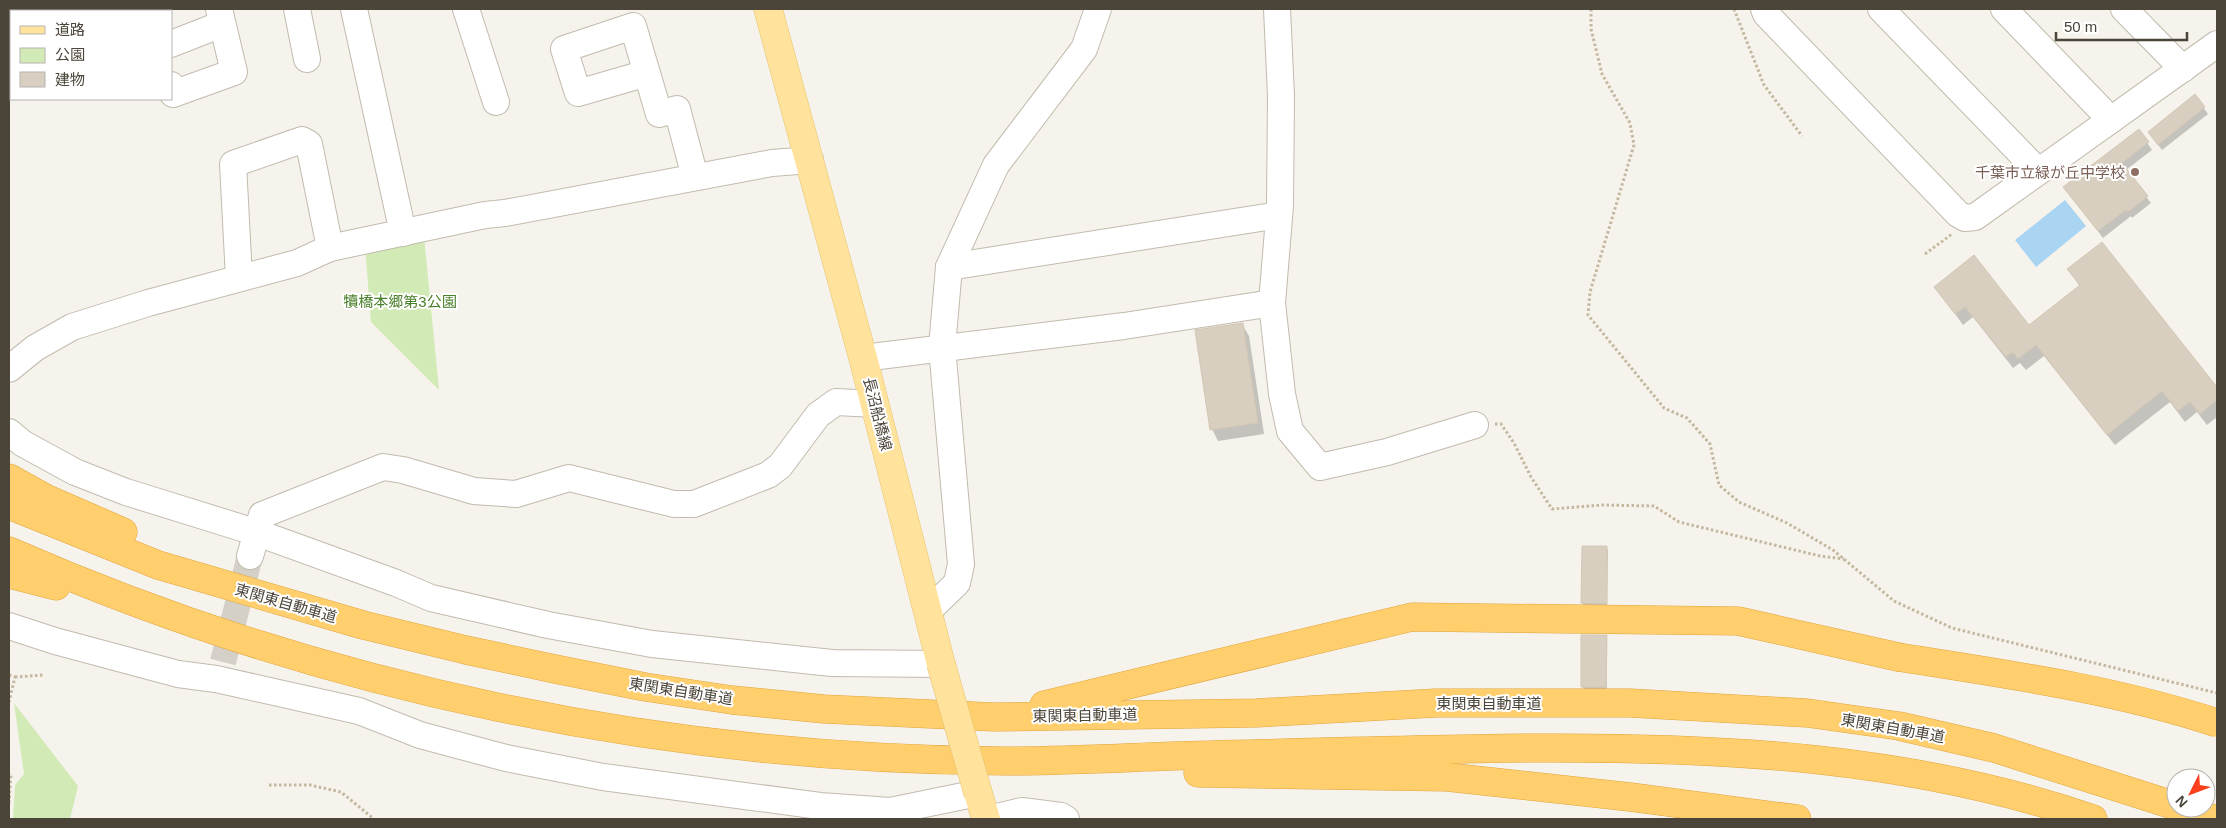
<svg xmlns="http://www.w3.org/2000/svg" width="2226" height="828" font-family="Helvetica,'Noto Sans JP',sans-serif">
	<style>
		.green { fill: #d2eab5 }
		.water { fill: #a9d4f2 }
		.shadow { fill: #0003 }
		.building { fill: #d8cfc1; stroke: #d3c7b4 }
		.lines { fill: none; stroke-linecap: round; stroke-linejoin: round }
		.minor-tunnel { stroke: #d4d0c8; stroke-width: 26; stroke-dasharray: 26 13; stroke-linecap: butt }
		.minor-casing { stroke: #c2bbae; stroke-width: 28 }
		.major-casing { stroke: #e6c16a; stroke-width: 29 }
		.highway-casing { stroke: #e0a43c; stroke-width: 29 }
		.path { stroke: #c4b79f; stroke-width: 3; stroke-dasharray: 2.5 2.5; stroke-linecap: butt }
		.minor { stroke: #fff; stroke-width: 26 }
		.major { stroke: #ffe39c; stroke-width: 28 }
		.highway { stroke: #ffcf6e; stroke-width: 28 }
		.major-bridge-casing { stroke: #e6c16a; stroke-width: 29; stroke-linecap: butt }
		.highway-bridge-casing { stroke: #e0a43c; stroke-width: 29; stroke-linecap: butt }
		.major-bridge { stroke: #ffe39c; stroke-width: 28 }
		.highway-bridge { stroke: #ffcf6e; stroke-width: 28 }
		.education-dot { fill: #8d6e63; stroke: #fff; stroke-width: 2 }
		.labels { text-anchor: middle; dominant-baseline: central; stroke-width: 4; stroke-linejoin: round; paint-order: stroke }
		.education-label { font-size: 15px; fill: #785e54; stroke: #fff; text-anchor: end }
		.park-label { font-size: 15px; fill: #4a7f2a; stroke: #fff }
		.street-label { font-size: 15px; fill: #4b4439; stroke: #fff }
	</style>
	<rect width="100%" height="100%" fill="#f6f3ec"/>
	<g class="green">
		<path d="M424,236L439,390L371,322L365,246Z"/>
		<path d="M14,703L78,786L70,819H13L15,785L24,774Z"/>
	</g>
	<path class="water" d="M2065,200L2086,226L2036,267L2015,240Z"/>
	<g class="shadow">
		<path d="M2195,96L2208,114L2162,150L2153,138Z"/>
		<path d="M2139,131L2152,150L2126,170L2151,203L2132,218L2131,216L2103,238L2065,188Z"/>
		<path d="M2102,244L2217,389V417L2207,425L2197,412L2185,422L2170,402L2115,445L2044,356L2026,370L2020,363L2013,368L1973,317L1963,325L1936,287L2029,327L2080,287L2069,270Z"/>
		<path d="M1242,324L1249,336L1264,434L1218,441L1212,429Z"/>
		<path d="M1583,547H1606L1608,550L1607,606H1584L1582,603Z"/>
		<path d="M1606,636L1607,689H1584L1582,686Z"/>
	</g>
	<g class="building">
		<path d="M2195,94L2205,107L2158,145L2148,132Z"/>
		<path d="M2139,129L2149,142L2122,163L2148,196L2128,212L2126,210L2098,231L2063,187Z"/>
		<path d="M2102,242L2217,387V400L2200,414L2190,402L2178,411L2162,391L2107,435L2036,345L2018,359L2013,352L2006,357L1965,307L1955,314L1934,287L1974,255L2029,325L2080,285L2067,269Z"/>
		<path d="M1243,323L1258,423L1210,430L1195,330Z"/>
		<path d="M1582,546H1607V604L1581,603Z"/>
		<path d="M1581,635H1607L1606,687H1581Z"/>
	</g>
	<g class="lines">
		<path class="minor-tunnel" d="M223,662L250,556"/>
		<g class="minor-casing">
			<g id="minor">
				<path d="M297,9L307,59"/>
				<path d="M354,9L403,233"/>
				<path d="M466,9L496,102"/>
				<path d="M1277,9L1281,96L1280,206L1272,303L1282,394L1290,431L1320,467L1387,452L1475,425"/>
				<path d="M1764,9L1766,14L1958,214L1965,218L1975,217L2217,44"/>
				<path d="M1881,9L2038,171"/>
				<path d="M2004,9L2111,120"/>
				<path d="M2124,9L2183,69"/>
				<path d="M34,11L40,9"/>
				<path d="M9,22L11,21"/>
				<path d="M171,44L222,24"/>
				<path d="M647,73L578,93L564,49L633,26L659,114L677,109L695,177"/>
				<path d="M171,85L173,94L234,72L219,9"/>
				<path d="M949,267L1279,215"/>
				<path d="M239,278L233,164L302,140L309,144L330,248"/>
				<path d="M863,358L1124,326L1272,303"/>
				<path d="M9,369L35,348L72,327L148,303L297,263L330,248L485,215L505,213L772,163L810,160"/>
				<path d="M9,432L22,443L75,472L126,492L258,533L396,583L431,598L548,625L652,644L832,663L941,664"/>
				<path d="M250,556L262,515L383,467L403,470L474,491L516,494L569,478L674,504H694L768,475L780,466L818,415L836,402L875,404"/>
				<path d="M928,611L957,583L961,564L942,347L949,267L996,165L1084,49L1098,9"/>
				<path d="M9,626L55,641L178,674L216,679L359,711L420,735L506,758L603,777L820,806L890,811L978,793"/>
				<path d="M989,819L1022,811L1061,816L1066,819"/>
			</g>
		</g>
		<g class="major-casing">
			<g id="major">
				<path d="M768,9L863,358L941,664"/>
				<path d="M978,793L986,819"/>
			</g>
		</g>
		<g class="highway-casing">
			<g id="highway">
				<path d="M9,478L45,498L123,532"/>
				<path d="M9,505L158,565L363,625L466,650L555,669L645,687L732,700L824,709L994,717L1256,713L1436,703H1630L1807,713L1899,726L1994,748L2176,806"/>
				<path d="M9,551C321,688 662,759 1003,761C1060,761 1116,758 1173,756C1294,753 1415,749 1535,748C1725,747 1913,757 2093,819"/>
				<path d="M9,574L56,586"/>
				<path d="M1044,705L1412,617L1738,621L1898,657"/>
				<path d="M1198,773L1447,777L1630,797L1797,819"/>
				<path d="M2181,808L2214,819"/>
			</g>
		</g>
		<g class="path">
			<path d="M1591,9V29L1602,74L1630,123L1634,145L1590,292L1588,315L1664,408L1687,418L1710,444L1719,485L1739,502L1787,523L1833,550L1894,601L1952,628L2217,693"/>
			<path d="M1734,9L1764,85L1802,136"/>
			<path d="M1925,254L1952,234"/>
			<path d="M1495,424H1501L1514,443L1531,477L1552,509L1602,505L1654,506L1679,522L1820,556L1844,559"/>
			<path d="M9,675L15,677L9,702"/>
			<path d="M15,677L44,675"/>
			<path d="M269,785H310L341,792L374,819"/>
			<path d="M9,803L11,773"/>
		</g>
		<use href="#minor" class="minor"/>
		<use href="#major" class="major"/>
		<use href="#highway" class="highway"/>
		<g class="major-bridge-casing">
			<path id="major-bridge" d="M941,664L978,793"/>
		</g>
		<g class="highway-bridge-casing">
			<path id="highway-bridge" d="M1898,657C2005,674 2114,689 2217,723"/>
		</g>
		<use href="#major-bridge" class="major-bridge"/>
		<use href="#highway-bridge" class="highway-bridge"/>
	</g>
	<circle class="education-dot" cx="2135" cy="172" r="5"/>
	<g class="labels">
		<g class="education-label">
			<text x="2125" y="172">千葉市立緑が丘中学校</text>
		</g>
		<g class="park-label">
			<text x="400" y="301">犢橋本郷第3公園</text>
		</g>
		<g class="street-label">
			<text transform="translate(878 414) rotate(76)">長沼船橋線</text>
			<text transform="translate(286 603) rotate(16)">東関東自動車道</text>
			<text transform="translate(681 691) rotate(9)">東関東自動車道</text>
			<text x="1489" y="703">東関東自動車道</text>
			<text transform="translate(1085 715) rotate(-1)">東関東自動車道</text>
			<text transform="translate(1893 728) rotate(10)">東関東自動車道</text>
		</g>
	</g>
	<rect width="2226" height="828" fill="none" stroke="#4b4439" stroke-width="20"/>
	<rect x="10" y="10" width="162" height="90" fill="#ffffff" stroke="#b7b4b0"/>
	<rect x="20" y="26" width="25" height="8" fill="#ffe39c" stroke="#b7b4b0"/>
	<text x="55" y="35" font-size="15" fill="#4b4439">道路</text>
	<rect x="20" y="48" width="25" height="15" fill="#d2eab5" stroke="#b7b4b0"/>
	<text x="55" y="60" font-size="15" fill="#4b4439">公園</text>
	<rect x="20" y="72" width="25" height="15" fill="#d8cfc1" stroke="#b7b4b0"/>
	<text x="55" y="85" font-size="15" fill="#4b4439">建物</text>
	<g transform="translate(2191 793) rotate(228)"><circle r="24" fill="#ffffff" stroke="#b7b4b0"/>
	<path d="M0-4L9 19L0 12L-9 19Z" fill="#fc3f1d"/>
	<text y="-8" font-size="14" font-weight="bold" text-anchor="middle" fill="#4b4439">N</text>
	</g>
	<path d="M2056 32v8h131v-8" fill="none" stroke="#4b4439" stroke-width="2.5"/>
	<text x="2064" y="32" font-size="15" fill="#4b4439" stroke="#ffffff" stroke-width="4" paint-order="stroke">50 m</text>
</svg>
